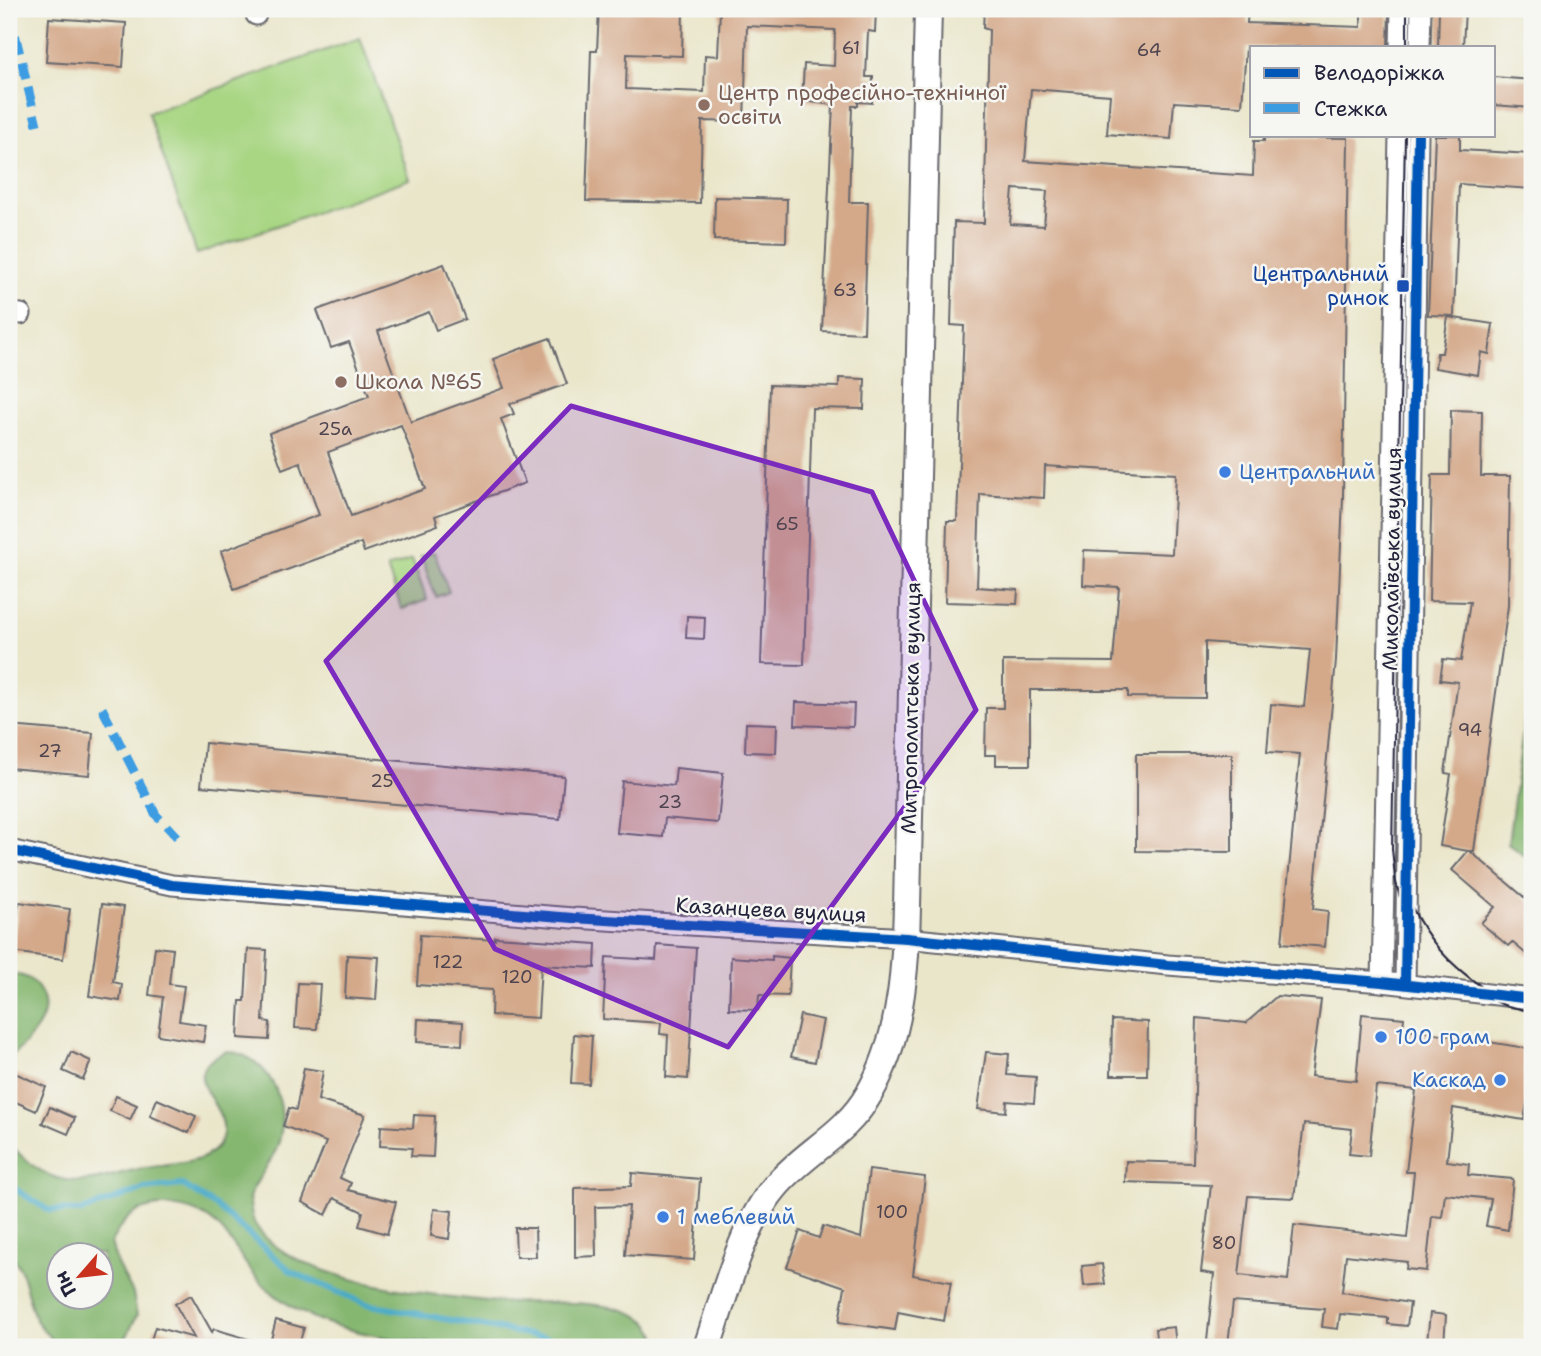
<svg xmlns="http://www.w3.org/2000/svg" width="1541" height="1356" font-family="'Shantell Sans',sans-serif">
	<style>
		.green { fill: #a8d683; stroke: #657c5f; stroke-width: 2 }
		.forest { fill: #86b771; stroke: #546c56; stroke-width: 2; fill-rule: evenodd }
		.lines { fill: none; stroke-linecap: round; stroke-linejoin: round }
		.stream { stroke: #48aac8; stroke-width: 6 }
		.building { fill: #d4a98a; fill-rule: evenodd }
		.street-casing { stroke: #68676d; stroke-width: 23 }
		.secondary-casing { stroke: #68676d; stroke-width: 30 }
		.street { stroke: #fff; stroke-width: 19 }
		.secondary { stroke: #fff; stroke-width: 26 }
		.tram { stroke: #22223b; stroke-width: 2 }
		.quiet { stroke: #3c9ce2; stroke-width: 9; stroke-dasharray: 18 9; stroke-linecap: butt }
		.cycleway-casing { stroke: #f6f6f2; stroke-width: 15 }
		.cycleway { stroke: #0057b8; stroke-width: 10 }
		.marked { fill: #7b2cbf; fill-opacity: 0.2; stroke: #7b2cbf; stroke-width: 5; stroke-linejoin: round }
		.education-dot { fill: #8d6e63; stroke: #f6f6f2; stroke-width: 2.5 }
		.transit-dot { fill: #1a4fb4; stroke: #f6f6f2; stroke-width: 2.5 }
		.shop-dot { fill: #3f7fe0; stroke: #f6f6f2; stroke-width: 2.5 }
		.labels { text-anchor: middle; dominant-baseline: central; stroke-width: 5; stroke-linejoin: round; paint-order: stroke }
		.number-label { font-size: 18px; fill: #4e444f }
		.education-label { font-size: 21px; fill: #785e54; stroke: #f6f6f2; text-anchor: start }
		.transit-label { font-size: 21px; fill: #164399; stroke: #f6f6f2; text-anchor: end }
		.shop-label { font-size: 21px; fill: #366cbe; stroke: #f6f6f2; text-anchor: start }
		.street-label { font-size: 21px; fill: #22223b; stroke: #f6f6f2 }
	</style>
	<rect width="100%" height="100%" fill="#f6f6f2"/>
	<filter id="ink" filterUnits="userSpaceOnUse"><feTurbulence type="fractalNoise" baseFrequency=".0143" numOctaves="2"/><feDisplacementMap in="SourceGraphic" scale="14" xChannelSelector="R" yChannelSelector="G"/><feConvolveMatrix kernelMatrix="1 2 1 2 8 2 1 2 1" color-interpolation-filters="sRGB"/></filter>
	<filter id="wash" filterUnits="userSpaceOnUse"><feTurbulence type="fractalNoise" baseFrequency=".00686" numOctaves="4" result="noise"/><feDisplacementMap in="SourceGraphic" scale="28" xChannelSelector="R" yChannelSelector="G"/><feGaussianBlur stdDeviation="1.57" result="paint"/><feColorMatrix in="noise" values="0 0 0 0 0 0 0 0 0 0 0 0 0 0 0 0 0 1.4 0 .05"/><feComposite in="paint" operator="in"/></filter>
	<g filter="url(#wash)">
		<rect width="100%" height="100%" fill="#eae6ca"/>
		<g class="green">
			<path d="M360,38L410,179L197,254L148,113Z"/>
			<path d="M434,552L449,592L436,597L421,556Z"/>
			<path d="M412,559L427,600L402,609L387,568Z"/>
		</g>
		<g class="forest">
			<path d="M1530,681L1532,684V862L1508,843Z"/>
			<path d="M13,974C26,976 33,979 40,991C56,1018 26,1041 9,1060V976Z"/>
			<path d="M227,1051C270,1056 291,1104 278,1145C271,1164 256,1179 249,1198C251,1206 251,1217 255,1224C289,1282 435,1296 498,1302C531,1305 662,1290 657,1347C551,1347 413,1356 316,1319C295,1310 271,1295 256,1277C242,1261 233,1241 218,1226C199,1208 164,1200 139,1211C126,1216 118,1230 111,1242L117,1264L133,1293L137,1315L125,1340L115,1347H62L54,1343L35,1319L21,1271L9,1249V1142C23,1160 43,1176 65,1180C92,1185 118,1172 144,1168C164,1165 184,1165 202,1158C208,1156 216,1149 219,1144C242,1107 164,1078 227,1051ZM60,1254H102V1296H60Z"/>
		</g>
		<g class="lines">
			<path class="stream" d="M9,1185L48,1210L82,1211L143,1189L183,1185L217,1207L292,1272L366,1304L593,1347"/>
		</g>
		<g id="blocks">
			<g class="building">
				<path d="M599,9H683L682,56L627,54L626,89L704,92L705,55L718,56L720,9H876L875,32L868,31L866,77H873L872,103L858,102V106H852L849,202H868L864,333L822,331L833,105L802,101L804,64L834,66L835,30L747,26L744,122L702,121L700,203L586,201L591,51H597Z"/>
				<path d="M984,9H1248L1247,23L1361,27V9H1389L1388,47H1246L1242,106L1174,102L1171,139L1107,134L1110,95L1031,89L1025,161L1253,176L1254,141H1264V137L1348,138L1343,498L1336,660L1313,909L1328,911L1325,947L1282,943L1300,754L1267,752L1271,704L1304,707L1310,650L1205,642V698L1128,697V690H1030V765H996V755H985L986,708H1003V661L1113,662L1119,587L1083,585L1084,550L1172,554L1176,474L1045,466L1044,498L980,494L977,587L1018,590L1017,604L945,602L947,521H957L964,326L951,325L954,222L984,223L989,30L983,28ZM1013,189L1047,191L1044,226L1010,224Z"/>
				<path d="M1439,9H1465L1463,47H1438Z"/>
				<path d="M49,18L126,23L123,67L46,62Z"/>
				<path d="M1494,77L1532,80V108L1494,105Z"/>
				<path d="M1435,135H1460V150L1532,154V189L1459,184L1454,316L1428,315Z"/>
				<path d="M715,197L787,199L786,242L714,240Z"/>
				<path d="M444,264L465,319L436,330L429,312L378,331L390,364L411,422L504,388L493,359L550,338L567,384L510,404L514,414L501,419L525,483L435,516L438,525L364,552L361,543L234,589L221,551L319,515L300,462L282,469L269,433L369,396L349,342L331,348L317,310ZM401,425L425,489L351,516L328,452Z"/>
				<path d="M1448,317L1493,324L1489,354L1481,352L1478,375L1435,368L1437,353H1442Z"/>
				<path d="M839,378L865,379L864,409L812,408L804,665L761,664L770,385L839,387Z"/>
				<path d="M1451,410L1482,411L1481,476H1510L1508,606L1474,851H1470L1532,904V959L1512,942L1508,946L1481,923L1495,907L1452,870L1468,851L1440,846L1451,774L1445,773L1458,682L1440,680L1443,659L1461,661L1470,602L1429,601L1432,475H1450Z"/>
				<path d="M687,616L705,617L704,639L686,638Z"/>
				<path d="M796,702L854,704L853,727L795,725Z"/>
				<path d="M746,723L777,724L776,753L745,752Z"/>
				<path d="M9,726L93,733L89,775L9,768Z"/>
				<path d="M205,743L564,776L560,819L201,786Z"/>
				<path d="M1136,754H1232V852L1136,851Z"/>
				<path d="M676,768L723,773L718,823L665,818L663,837L617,833L622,781L674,786Z"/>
				<path d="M19,902L70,909L63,959L12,952Z"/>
				<path d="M102,904L124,907L113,982L122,984L120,1001L89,996Z"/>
				<path d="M420,935L495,940V937L596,944L595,968L541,965L538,1018L491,1015L492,990L417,985Z"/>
				<path d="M657,945L696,948L688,1079L666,1077L668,1035L660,1034L661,1023L603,1019L606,957L656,960Z"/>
				<path d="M155,947L173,949L169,984L184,986L179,1021L206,1025L203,1042L158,1035L163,997L149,995Z"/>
				<path d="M248,949L267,950L263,1021L270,1022L269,1040L238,1038L240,1001H245Z"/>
				<path d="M347,955L379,957L376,1000L345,998Z"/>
				<path d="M772,956L790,958L788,996L759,995L758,1010L729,1009L731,957L772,960Z"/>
				<path d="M298,983L320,984L317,1029L295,1028Z"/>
				<path d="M1277,996L1321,1000L1311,1076L1356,1081L1362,1014L1404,1018L1403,1028L1532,1049V1074L1524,1120L1453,1108L1447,1161L1469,1164L1468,1175L1513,1179L1508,1230L1486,1226L1491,1199L1445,1194L1442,1217L1432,1216L1426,1271L1406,1269L1407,1262L1346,1255L1342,1292L1410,1303L1407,1326L1388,1324V1318L1340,1314L1338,1329L1322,1327L1324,1309L1233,1302L1228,1344L1207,1341L1214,1274L1201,1272L1211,1185L1125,1182L1126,1161L1193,1163L1197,1018L1246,1023ZM1376,1086L1416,1090L1406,1172H1414L1407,1238L1294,1225L1288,1280L1239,1275L1248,1196L1294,1198L1304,1124L1352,1129L1349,1154L1369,1156Z"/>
				<path d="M800,1015L823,1020L815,1062L791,1057Z"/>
				<path d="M418,1019L463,1022L462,1045L417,1042Z"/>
				<path d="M1112,1020L1148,1022L1147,1075H1111Z"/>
				<path d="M574,1034L592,1036L589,1084L571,1083Z"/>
				<path d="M71,1052L91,1061L83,1080L63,1071Z"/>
				<path d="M986,1052L1009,1054L1007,1075L1036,1077L1034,1103L1007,1101L1006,1112L978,1109Z"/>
				<path d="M304,1068L323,1071L318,1100L365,1115L340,1178L351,1183L348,1190L396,1202L387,1234L359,1226L363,1212L334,1198L326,1215L302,1202L326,1142L283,1126L289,1108L296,1110Z"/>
				<path d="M15,1073L46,1087L36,1111L9,1099V1087Z"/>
				<path d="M116,1096L137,1105L130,1120L110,1111Z"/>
				<path d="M157,1099L196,1116L189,1133L150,1116Z"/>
				<path d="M50,1107L75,1118L68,1134L42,1123Z"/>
				<path d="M414,1115L435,1116L433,1157L411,1156L412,1148L380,1146L381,1126L413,1128Z"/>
				<path d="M869,1170L925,1177L913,1275L951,1282L944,1321L898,1312L895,1330L839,1322L845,1287L787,1267L800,1231L819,1238L823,1226L861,1238Z"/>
				<path d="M632,1173L700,1179L694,1260L625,1255L629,1206L595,1207L596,1256L575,1257V1188L631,1186Z"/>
				<path d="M434,1209L452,1211L449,1239L431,1236Z"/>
				<path d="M515,1228H535L536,1257H516Z"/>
				<path d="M1102,1264L1105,1284L1084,1286L1082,1266Z"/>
				<path d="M191,1295L212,1332L214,1329L262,1343L261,1347H149L155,1327L194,1338L175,1304Z"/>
				<path d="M1430,1313L1446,1315L1444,1344L1427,1342Z"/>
				<path d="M276,1320L304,1328L298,1347H269Z"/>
				<path d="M1174,1327L1176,1347H1157L1155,1329Z"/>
			</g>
		</g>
	</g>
	<g filter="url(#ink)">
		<use href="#blocks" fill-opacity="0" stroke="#68676d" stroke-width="2"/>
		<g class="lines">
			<g class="street-casing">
				<g id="street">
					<path d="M256,15L257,9"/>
					<path d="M1400,47L1401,9"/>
					<path d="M1420,47L1421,9"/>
					<path d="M9,313L21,314"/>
					<path d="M9,850L172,885L573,918L906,938L1168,965L1382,982L1532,999"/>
					<path d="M1382,982L1399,135"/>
					<path d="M1405,984L1418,135"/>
				</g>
			</g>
			<g class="secondary-casing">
				<path id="secondary" d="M707,1347C724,1298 741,1227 775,1187C804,1152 846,1135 869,1094C909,1025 906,937 908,860L928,9"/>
			</g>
			<use href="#street" class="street"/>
			<use href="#secondary" class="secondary"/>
			<g class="tram">
				<path d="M1407,47V9"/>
				<path d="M1410,903C1427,940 1449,964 1482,987"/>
				<path d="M1402,906L1395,878L1392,849L1405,135"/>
				<path d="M1479,994L1504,1005L1532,1012"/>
			</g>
			<g class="quiet">
				<path d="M9,9L37,125"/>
				<path d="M102,708L156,815L177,837"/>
			</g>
			<g class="cycleway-casing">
				<g id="cycleway">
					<path d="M9,850L172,885L573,918L906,938L1168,965L1382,982L1532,999"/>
					<path d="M1405,984L1418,135"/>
				</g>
			</g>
			<use href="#cycleway" class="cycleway"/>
		</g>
	</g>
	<path class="marked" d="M571,406L872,492L976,710L728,1047L495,949L326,661Z"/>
	<g class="education-dot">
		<circle cx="704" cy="105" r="7"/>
		<circle cx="341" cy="382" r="7"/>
	</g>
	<rect class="transit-dot" x="1396" y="279" width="14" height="14" rx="3.5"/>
	<g class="shop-dot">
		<circle cx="1225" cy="472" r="7"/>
		<circle cx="1381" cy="1037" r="7"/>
		<circle cx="1500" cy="1080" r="7"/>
		<circle cx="663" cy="1217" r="7"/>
	</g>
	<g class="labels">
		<g class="number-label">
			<text x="851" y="48">61</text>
			<text x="1149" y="50">64</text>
			<text x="845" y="290">63</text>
			<text x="335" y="429">25а</text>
			<text x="787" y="524">65</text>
			<text x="1470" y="730">94</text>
			<text x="50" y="751">27</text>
			<text x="382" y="781">25</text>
			<text x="670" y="802">23</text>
			<text x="448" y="962">122</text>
			<text x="517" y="977">120</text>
			<text x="892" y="1212">100</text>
			<text x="1224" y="1243">80</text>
		</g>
		<g class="education-label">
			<text x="718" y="93">Центр професійно-технічної<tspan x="718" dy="24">освіти</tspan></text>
			<text x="355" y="382">Школа №65</text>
		</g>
		<g class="transit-label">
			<text x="1389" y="274">Центральний<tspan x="1389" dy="24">ринок</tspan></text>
		</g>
		<g class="shop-label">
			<text x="1239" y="472">Центральний</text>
			<text x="1395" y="1037">100 грам</text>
			<text x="1486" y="1080" text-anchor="end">Каскад</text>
			<text x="677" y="1217">1 меблевий</text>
		</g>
		<g class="street-label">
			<text transform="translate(1392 559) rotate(-89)">Миколаївська вулиця</text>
			<text transform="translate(911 708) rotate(-89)">Митрополитська вулиця</text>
			<text transform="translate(771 910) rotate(3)">Казанцева вулиця</text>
		</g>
	</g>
	<rect width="1541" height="1356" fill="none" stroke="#f6f6f2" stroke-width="35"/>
	<rect x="1250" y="46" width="245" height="91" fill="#f6f6f2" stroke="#a1a1a9" stroke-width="2"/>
	<rect x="1264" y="68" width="35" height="10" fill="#0057b8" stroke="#a1a1a9" stroke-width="2"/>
	<text x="1314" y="80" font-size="21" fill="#22223b">Велодоріжка</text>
	<rect x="1264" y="103" width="35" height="10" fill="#3c9ce2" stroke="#a1a1a9" stroke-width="2"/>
	<text x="1314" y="116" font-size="21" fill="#22223b">Стежка</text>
	<g transform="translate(80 1276) rotate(242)"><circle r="33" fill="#f6f6f2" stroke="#a1a1a9" stroke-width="2"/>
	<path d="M0-5L12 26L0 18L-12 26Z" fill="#c8321e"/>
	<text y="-10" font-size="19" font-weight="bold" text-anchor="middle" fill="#22223b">Пн</text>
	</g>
</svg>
